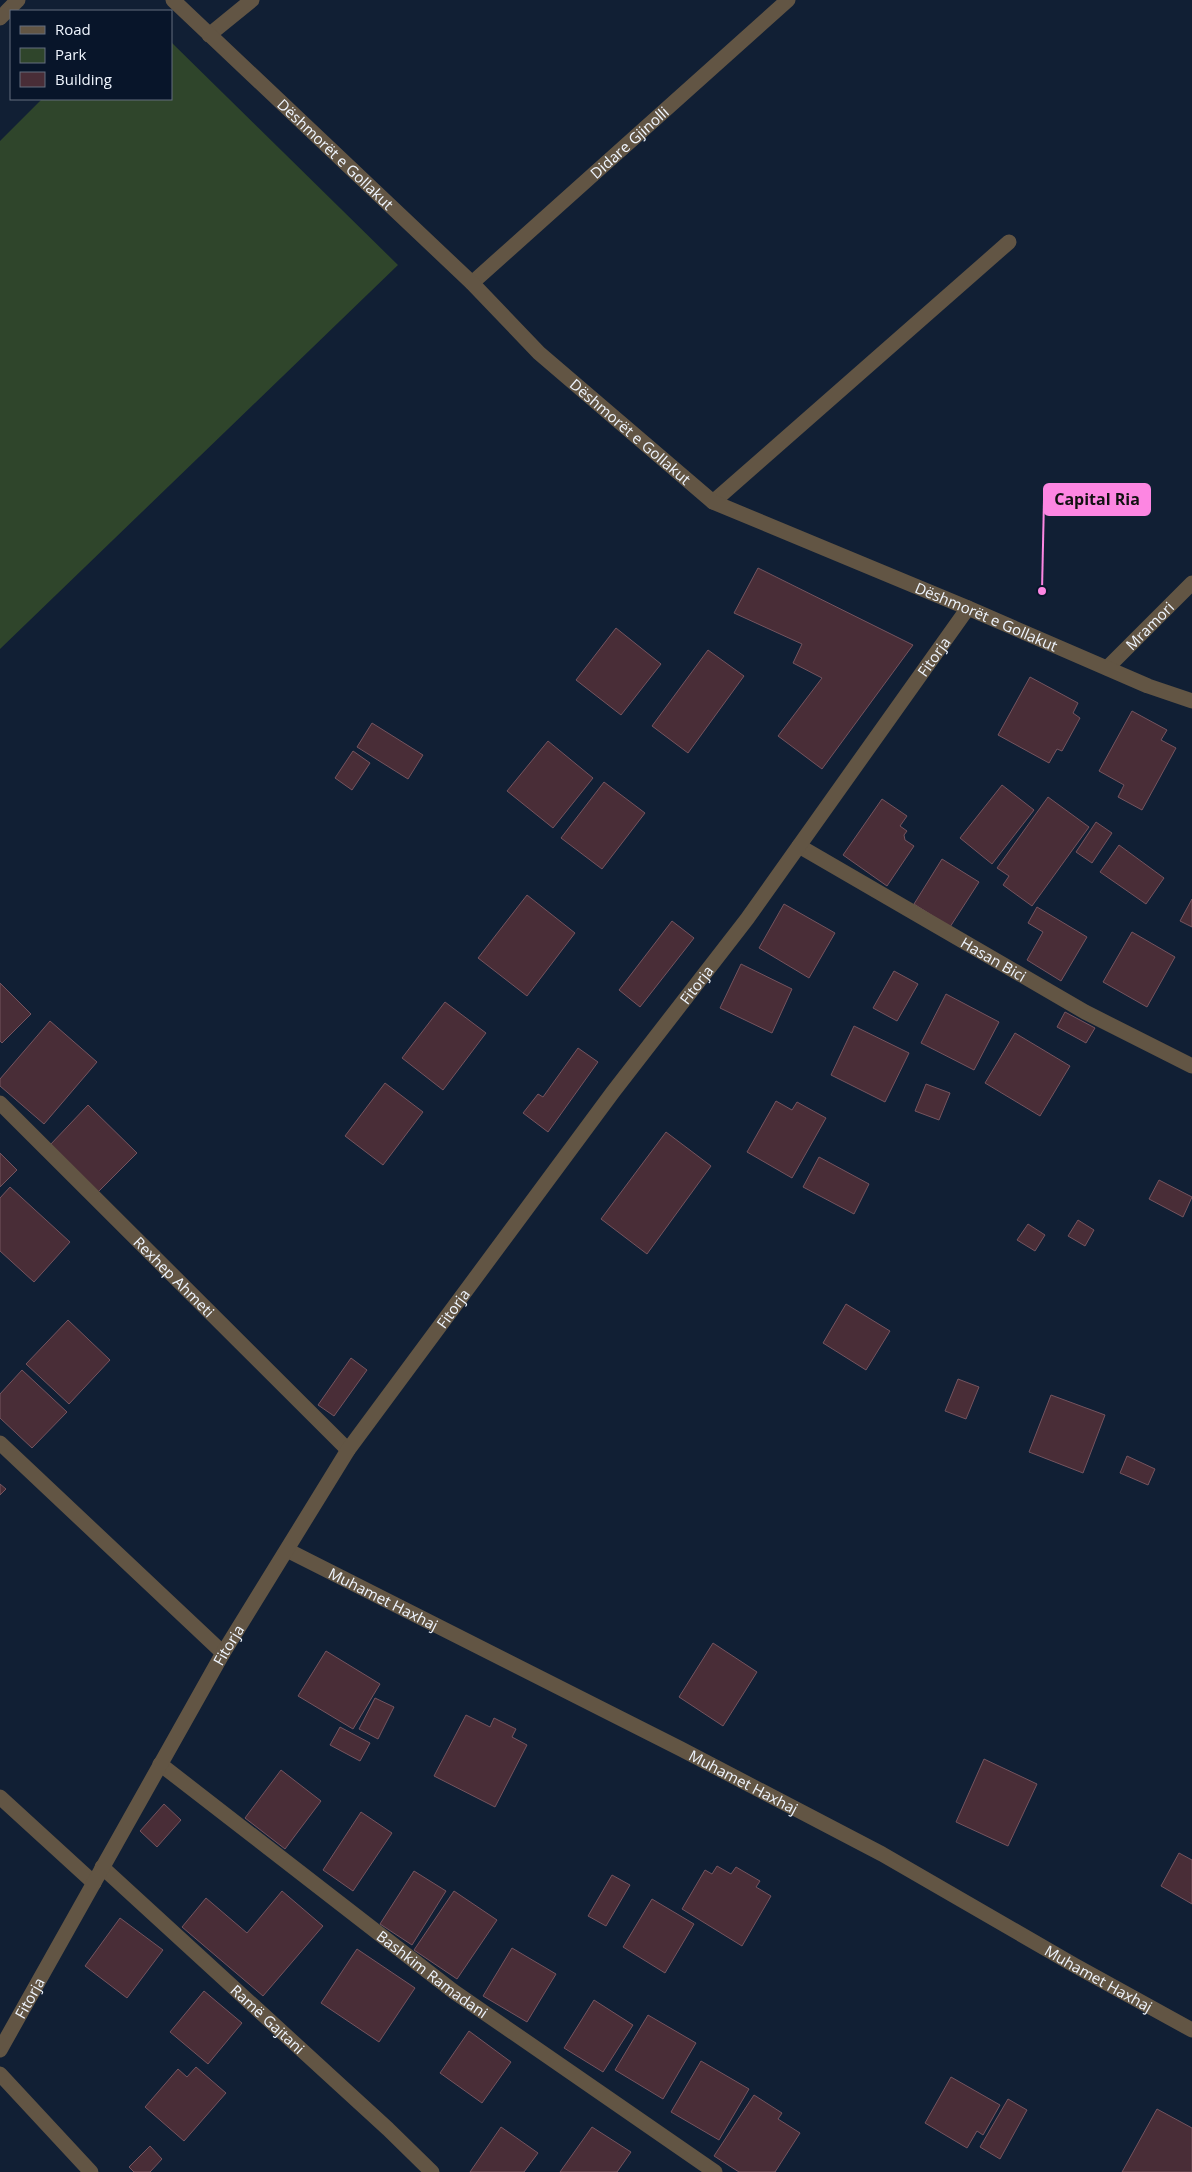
<svg xmlns="http://www.w3.org/2000/svg" width="1192" height="2172" font-family="'Open Sans',sans-serif">
	<style>
		.green { fill: #2f452b }
		.building { fill: #492d37; stroke: #74545f }
		.lines { fill: none; stroke-linecap: round; stroke-linejoin: round }
		.minor { stroke: #625544; stroke-width: 15 }
		.tertiary { stroke: #625544; stroke-width: 15 }
		.labels { text-anchor: middle; dominant-baseline: central; stroke-width: 4.5; stroke-linejoin: round; paint-order: stroke }
		.street-label { font-size: 15px; fill: #eff5fe; stroke: #08152a }
		.leader { fill: none; stroke: #fd86e2; stroke-width: 2 }
		.callout-dot { fill: #fd86e2; stroke: #08152a; stroke-width: 2 }
		.callout { fill: #fd86e2; stroke: #fd86e2; stroke-width: 2 }
		.callout-label { font-size: 16px; text-anchor: middle; font-weight: bold; fill: #111 }
	</style>
	<rect width="100%" height="100%" fill="#111f34"/>
	<path class="green" d="M171,42L398,265L0,649V141L42,99H171Z"/>
	<g class="building">
		<path d="M758,568L913,645L822,769L778,736L822,678L793,663L802,644L734,613Z"/>
		<path d="M616,628L661,664L621,715L576,680Z"/>
		<path d="M708,650L744,676L688,753L652,726Z"/>
		<path d="M1030,677L1078,703L1073,713L1080,718L1062,751L1057,749L1049,763L998,735Z"/>
		<path d="M1132,711L1167,730L1161,740L1176,748L1142,810L1118,797L1124,785L1099,771Z"/>
		<path d="M372,723L423,755L408,779L357,747Z"/>
		<path d="M548,741L593,778L553,828L507,791Z"/>
		<path d="M353,751L370,763L352,790L335,778Z"/>
		<path d="M604,782L645,813L602,869L561,838Z"/>
		<path d="M1002,785L1034,810L992,864L960,838Z"/>
		<path d="M1048,797L1089,827L1032,906L1003,885L1009,876L997,868Z"/>
		<path d="M882,799L907,816L900,826L907,831L904,835L905,840L914,846L887,886L843,855Z"/>
		<path d="M1096,822L1112,833L1092,863L1076,852Z"/>
		<path d="M1119,845L1164,878L1146,904L1100,872Z"/>
		<path d="M942,859L979,882L950,927L914,904Z"/>
		<path d="M527,895L575,933L527,996L478,958Z"/>
		<path d="M1192,899V927L1180,921Z"/>
		<path d="M784,904L835,933L809,978L759,948Z"/>
		<path d="M1037,907L1087,937L1061,981L1027,960L1043,932L1028,923Z"/>
		<path d="M672,921L694,938L640,1007L619,990Z"/>
		<path d="M1132,932L1175,957L1147,1007L1103,982Z"/>
		<path d="M741,964L792,989L772,1033L720,1008Z"/>
		<path d="M894,971L918,984L897,1021L873,1008Z"/>
		<path d="M0,983L31,1014L2,1043L0,1041Z"/>
		<path d="M946,994L999,1022L974,1070L921,1043Z"/>
		<path d="M445,1002L486,1033L443,1090L402,1058Z"/>
		<path d="M1065,1012L1095,1028L1086,1043L1057,1027Z"/>
		<path d="M50,1021L97,1062L44,1124L0,1086V1079Z"/>
		<path d="M854,1026L909,1053L885,1102L831,1075Z"/>
		<path d="M1015,1033L1070,1066L1040,1116L985,1083Z"/>
		<path d="M578,1048L598,1062L548,1132L523,1113L538,1094L543,1097Z"/>
		<path d="M385,1083L423,1112L383,1165L345,1136Z"/>
		<path d="M926,1084L950,1093L939,1120L915,1111Z"/>
		<path d="M776,1101L792,1110L797,1102L826,1118L792,1178L747,1152Z"/>
		<path d="M88,1105L137,1153L98,1192L50,1145Z"/>
		<path d="M666,1132L711,1166L647,1254L601,1219Z"/>
		<path d="M0,1153L17,1170L0,1187Z"/>
		<path d="M819,1157L869,1184L854,1214L803,1187Z"/>
		<path d="M1159,1180L1192,1197L1183,1217L1149,1199Z"/>
		<path d="M10,1187L70,1242L34,1282L0,1251V1198Z"/>
		<path d="M1078,1220L1094,1230L1085,1246L1068,1236Z"/>
		<path d="M1028,1224L1045,1235L1035,1251L1017,1240Z"/>
		<path d="M846,1304L890,1331L866,1370L823,1343Z"/>
		<path d="M68,1320L110,1360L69,1404L26,1364Z"/>
		<path d="M351,1358L367,1370L334,1416L318,1405Z"/>
		<path d="M22,1370L67,1412L32,1448L0,1418V1394Z"/>
		<path d="M958,1379L979,1387L966,1419L945,1411Z"/>
		<path d="M1051,1395L1105,1415L1083,1473L1029,1452Z"/>
		<path d="M1127,1456L1155,1469L1148,1485L1120,1473Z"/>
		<path d="M0,1484L6,1489L0,1495Z"/>
		<path d="M713,1643L757,1672L723,1726L679,1697Z"/>
		<path d="M326,1651L380,1684L353,1729L298,1696Z"/>
		<path d="M375,1698L394,1707L378,1739L359,1729Z"/>
		<path d="M466,1715L490,1727L494,1718L516,1729L512,1737L527,1745L495,1807L434,1776Z"/>
		<path d="M340,1727L370,1743L360,1761L330,1745Z"/>
		<path d="M984,1759L1037,1784L1008,1846L956,1822Z"/>
		<path d="M281,1770L321,1801L285,1849L245,1818Z"/>
		<path d="M164,1804L181,1820L157,1847L140,1831Z"/>
		<path d="M361,1812L392,1833L353,1891L323,1870Z"/>
		<path d="M1179,1853L1192,1860V1904L1161,1886Z"/>
		<path d="M717,1866L731,1874L736,1867L760,1881L756,1887L771,1896L742,1946L682,1909L705,1870L712,1874Z"/>
		<path d="M414,1871L446,1891L412,1945L380,1924Z"/>
		<path d="M612,1875L630,1885L606,1926L588,1916Z"/>
		<path d="M282,1891L323,1926L263,1996L182,1927L206,1898L247,1933Z"/>
		<path d="M454,1891L497,1920L457,1979L414,1950Z"/>
		<path d="M652,1899L694,1924L665,1973L623,1947Z"/>
		<path d="M120,1918L163,1950L127,1998L85,1966Z"/>
		<path d="M512,1948L556,1974L527,2022L483,1996Z"/>
		<path d="M357,1949L415,1988L379,2042L321,2003Z"/>
		<path d="M204,1991L242,2023L208,2064L170,2032Z"/>
		<path d="M594,2000L633,2025L603,2072L564,2048Z"/>
		<path d="M648,2015L696,2043L663,2099L615,2070Z"/>
		<path d="M469,2031L511,2062L482,2103L440,2073Z"/>
		<path d="M701,2061L749,2089L719,2140L671,2112Z"/>
		<path d="M196,2067L226,2093L184,2141L145,2107L178,2069L187,2077Z"/>
		<path d="M951,2077L1000,2105L983,2135L977,2131L967,2148L925,2123Z"/>
		<path d="M754,2095L782,2113L778,2119L800,2133L775,2172H739L714,2156Z"/>
		<path d="M1008,2099L1027,2110L1000,2159L980,2147Z"/>
		<path d="M1157,2109L1192,2128V2172H1122Z"/>
		<path d="M501,2127L538,2153L524,2172H470Z"/>
		<path d="M592,2127L631,2152L617,2172H560Z"/>
		<path d="M150,2146L162,2159L150,2172H134L129,2167Z"/>
	</g>
	<g class="lines">
		<g class="minor">
			<path d="M0,18L18,0"/>
			<path d="M209,35L252,0"/>
			<path id="s1" d="M472,283L788,0"/>
			<path d="M713,502L1009,242"/>
			<path id="s2" d="M1107,668L1192,583"/>
			<path id="s3" d="M799,846L1085,1012L1192,1066"/>
			<path id="s4" d="M0,1103L348,1450"/>
			<path d="M0,1443L223,1653"/>
			<path id="s5" d="M287,1550L681,1749L882,1854L1074,1965L1192,2030"/>
			<path id="s6" d="M160,1764L453,1991L715,2172"/>
			<path d="M0,1797L94,1883"/>
			<path id="s7" d="M102,1867L388,2129L432,2172"/>
			<path id="s8" d="M0,2050L223,1653L348,1450L613,1092L747,919L968,608"/>
			<path d="M0,2074L91,2172"/>
		</g>
		<path class="tertiary" id="s9" d="M173,0L472,283L539,353L713,502L968,608L1148,686L1192,701"/>
	</g>
	<g class="labels">
		<g class="street-label">
			<text stroke="none"><textPath href="#s1" startOffset="211">Didare Gjinolli</textPath></text>
			<text stroke="none"><textPath href="#s9" startOffset="224">Dëshmorët e Gollakut</textPath></text>
			<text stroke="none"><textPath href="#s9" startOffset="629">Dëshmorët e Gollakut</textPath></text>
			<text stroke="none"><textPath href="#s9" startOffset="1034">Dëshmorët e Gollakut</textPath></text>
			<text stroke="none"><textPath href="#s2" startOffset="60">Mramori</textPath></text>
			<text stroke="none"><textPath href="#s8" startOffset="1680">Fitorja</textPath></text>
			<text stroke="none"><textPath href="#s3" startOffset="225">Hasan Bici</textPath></text>
			<text stroke="none"><textPath href="#s8" startOffset="1275">Fitorja</textPath></text>
			<text stroke="none"><textPath href="#s4" startOffset="246">Rexhep Ahmeti</textPath></text>
			<text stroke="none"><textPath href="#s8" startOffset="870">Fitorja</textPath></text>
			<text stroke="none"><textPath href="#s5" startOffset="108">Muhamet Haxhaj</textPath></text>
			<text stroke="none"><textPath href="#s8" startOffset="465">Fitorja</textPath></text>
			<text stroke="none"><textPath href="#s5" startOffset="512">Muhamet Haxhaj</textPath></text>
			<text stroke="none"><textPath href="#s6" startOffset="344">Bashkim Ramadani</textPath></text>
			<text stroke="none"><textPath href="#s5" startOffset="918">Muhamet Haxhaj</textPath></text>
			<text stroke="none"><textPath href="#s8" startOffset="60">Fitorja</textPath></text>
			<text stroke="none"><textPath href="#s7" startOffset="225">Ramë Gajtani</textPath></text>
		</g>
	</g>
	<path class="leader" d="M1042 591L1044 499"/>
	<circle class="callout-dot" cx="1042" cy="591" r="5"/>
	<rect class="callout" x="1044" y="484" width="106" height="31" rx="5"/>
	<g class="callout-label">
		<text x="1097" y="505">Capital Ria</text>
	</g>
	<rect x="10" y="10" width="162" height="90" fill="#08152a" stroke="#646f7f"/>
	<rect x="20" y="26" width="25" height="8" fill="#625544" stroke="#646f7f"/>
	<text x="55" y="35" font-size="15" fill="#eff5fe">Road</text>
	<rect x="20" y="48" width="25" height="15" fill="#2f452b" stroke="#646f7f"/>
	<text x="55" y="60" font-size="15" fill="#eff5fe">Park</text>
	<rect x="20" y="72" width="25" height="15" fill="#492d37" stroke="#646f7f"/>
	<text x="55" y="85" font-size="15" fill="#eff5fe">Building</text>
</svg>
